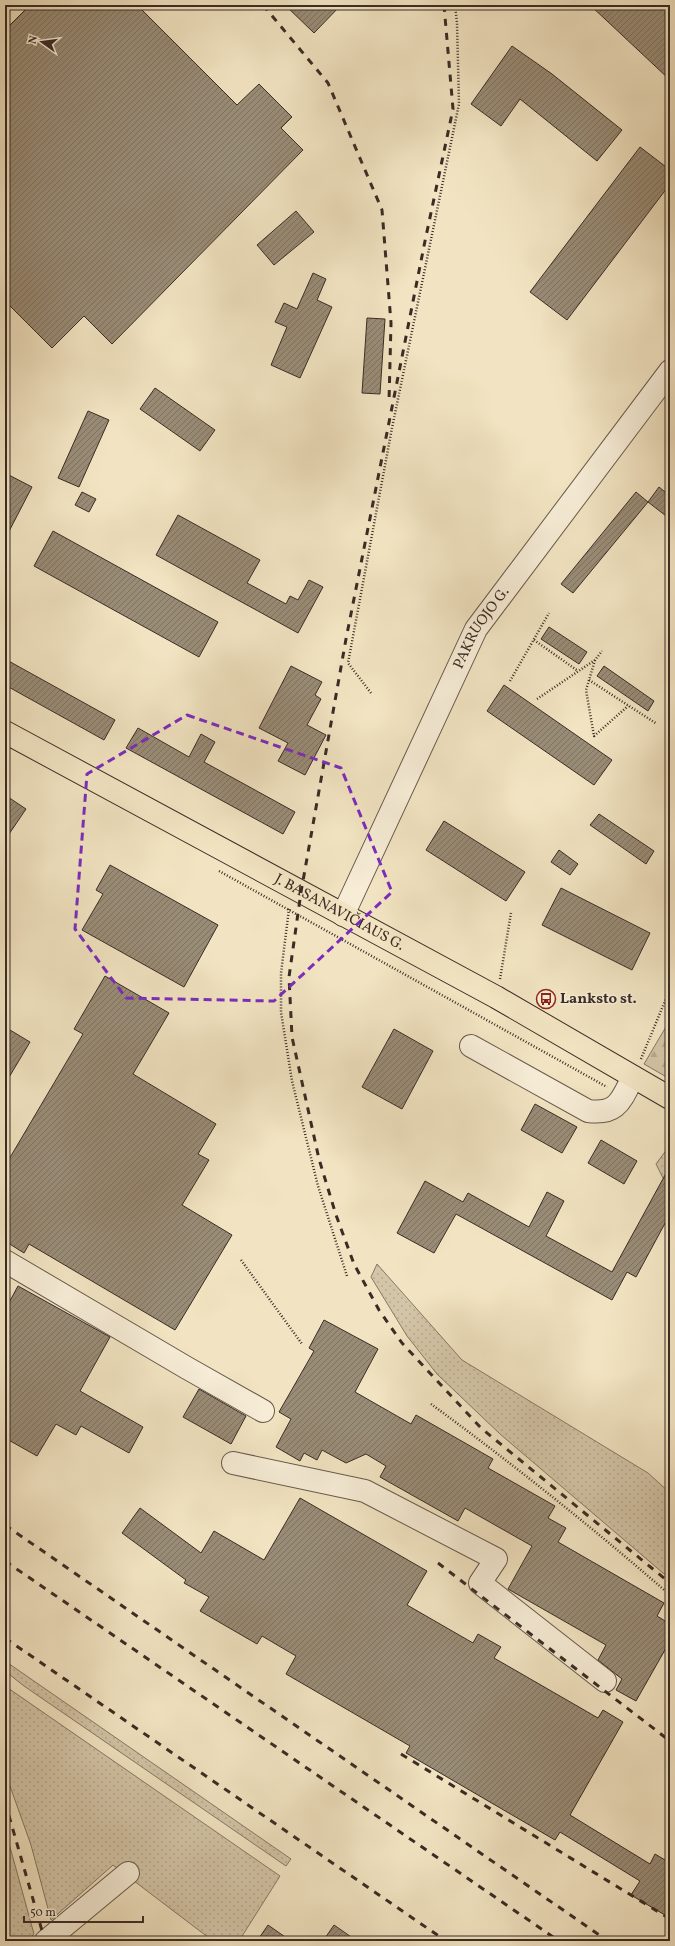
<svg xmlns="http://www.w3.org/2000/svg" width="675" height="1946" font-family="Vollkorn,serif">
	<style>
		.grass { fill: url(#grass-dots); stroke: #867866 }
		.forest { fill: url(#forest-firs); stroke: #867866 }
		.building { fill: url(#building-hatch); stroke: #392c25 }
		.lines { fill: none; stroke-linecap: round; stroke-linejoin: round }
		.minor-casing { stroke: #675a4c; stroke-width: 24 }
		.major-casing { stroke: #392c25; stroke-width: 24 }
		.path { stroke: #392c25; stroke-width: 2.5; stroke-dasharray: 1 2; stroke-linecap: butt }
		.minor { stroke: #f7edd7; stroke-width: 22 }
		.major { stroke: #f2e4c2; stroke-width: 22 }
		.rail { stroke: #392c25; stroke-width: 3; stroke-dasharray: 7 7; stroke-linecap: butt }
		.marked { fill: none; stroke: #7b2cbf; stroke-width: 3; stroke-dasharray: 8 5; stroke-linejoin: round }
		.labels { text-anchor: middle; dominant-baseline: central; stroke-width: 3; stroke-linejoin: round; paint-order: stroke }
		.street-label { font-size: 15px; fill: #392c25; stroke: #f7edd7 }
		.poi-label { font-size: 15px; font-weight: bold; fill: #392c25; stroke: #f7edd7; text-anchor: start }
	</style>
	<defs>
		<pattern id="grass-dots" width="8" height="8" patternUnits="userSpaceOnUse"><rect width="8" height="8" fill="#d3c5a7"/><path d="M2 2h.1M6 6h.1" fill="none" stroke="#b6a990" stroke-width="1.8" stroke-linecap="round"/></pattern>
		<pattern id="forest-firs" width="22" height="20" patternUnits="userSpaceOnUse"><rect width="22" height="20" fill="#d3c5a7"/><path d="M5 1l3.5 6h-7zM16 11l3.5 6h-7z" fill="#b6a990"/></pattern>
		<pattern id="building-hatch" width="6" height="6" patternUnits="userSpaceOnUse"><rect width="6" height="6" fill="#998c77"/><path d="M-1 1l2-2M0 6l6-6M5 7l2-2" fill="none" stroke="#7e7361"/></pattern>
	</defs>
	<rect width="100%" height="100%" fill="#f2e4c2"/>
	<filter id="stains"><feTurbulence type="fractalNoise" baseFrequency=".005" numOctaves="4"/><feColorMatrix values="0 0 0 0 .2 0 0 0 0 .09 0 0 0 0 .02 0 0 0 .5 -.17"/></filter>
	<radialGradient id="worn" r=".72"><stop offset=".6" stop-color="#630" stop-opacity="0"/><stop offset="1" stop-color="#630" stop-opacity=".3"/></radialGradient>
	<g class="grass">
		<path d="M670,1145V1182L663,1178L656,1164Z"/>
		<path d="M377,1264L462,1360L648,1473L670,1493V1579L500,1434L437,1374L407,1336L371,1277Z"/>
		<path d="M5,1661L291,1859L286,1866L24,1686L5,1671Z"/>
		<path d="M5,1686L280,1876L239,1941H213L113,1865L51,1920L31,1845L5,1772Z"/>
		<path d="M5,1829L34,1934L27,1941H5Z"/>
	</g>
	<path class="forest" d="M670,1020V1079L644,1064Z"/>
	<g class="building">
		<path d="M30,5H137L237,105L259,84L292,117L281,128L303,150L112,344L84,316L52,348L5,301V30Z"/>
		<path d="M285,5H341L314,33Z"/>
		<path d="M590,5H670V80Z"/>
		<path d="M512,46L552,74L622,130L597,161L520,99L501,126L471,104Z"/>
		<path d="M640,147L670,170V184L567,320L530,292Z"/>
		<path d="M296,211L314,232L274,265L257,245Z"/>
		<path d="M313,273L326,279L317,300L332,307L300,378L271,365L287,327L275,322L284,303L297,309Z"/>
		<path d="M367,318L385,319L380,394L362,393Z"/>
		<path d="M155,388L215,430L200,451L140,409Z"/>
		<path d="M88,411L109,420L79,487L58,478Z"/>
		<path d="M5,473L32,487L5,539Z"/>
		<path d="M659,487L670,496V519L648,502Z"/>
		<path d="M82,492L96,499L89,512L75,505Z"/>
		<path d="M636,492L648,502L573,593L561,584Z"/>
		<path d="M178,515L260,560L247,583L286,604L290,596L298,600L309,580L323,587L298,633L156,555Z"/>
		<path d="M53,531L218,622L199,657L34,566Z"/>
		<path d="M549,627L587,652L579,664L541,639Z"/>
		<path d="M5,659L115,720L104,740L5,685Z"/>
		<path d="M291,666L322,682L315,695L321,699L307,725L326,735L305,775L278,761L288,743L259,728Z"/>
		<path d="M604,666L654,701L648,711L597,676Z"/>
		<path d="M504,685L612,760L594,785L487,711Z"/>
		<path d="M138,728L189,757L201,734L215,742L204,762L295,812L283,834L126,748Z"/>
		<path d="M5,795L26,809L5,840Z"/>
		<path d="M599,814L654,851L646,864L590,825Z"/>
		<path d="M444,821L525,872L506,901L426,850Z"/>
		<path d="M559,850L578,864L570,875L551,862Z"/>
		<path d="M110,865L218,925L184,987L82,930L103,894L96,890Z"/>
		<path d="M561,888L650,933L632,970L542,925Z"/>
		<path d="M105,976L169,1013L133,1074L216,1124L198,1154L209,1160L182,1205L232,1235L175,1330L29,1244L24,1253L5,1241V1166L83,1034L74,1029Z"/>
		<path d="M5,1027L30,1042L5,1084Z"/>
		<path d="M394,1029L433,1051L402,1109L362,1087Z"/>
		<path d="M535,1104L577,1127L562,1153L521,1130Z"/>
		<path d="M601,1140L637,1161L624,1184L588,1163Z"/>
		<path d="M670,1166V1214L636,1277L627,1272L612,1300L456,1214L434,1253L397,1233L425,1181L463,1202L468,1193L529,1227L547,1192L564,1201L546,1236L612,1272Z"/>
		<path d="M18,1286L110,1337L80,1391L143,1427L129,1453L81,1426L76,1435L56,1424L37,1456L5,1438V1310Z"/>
		<path d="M324,1320L378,1349L355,1392L411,1424L416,1415L493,1459L488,1468L555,1506L548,1518L566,1528L558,1542L664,1603L657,1616L670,1624V1641L636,1701L616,1690L622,1679L598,1660L606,1645L508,1589L532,1546L465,1508L458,1521L380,1477L386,1466L366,1454L346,1463L322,1450L317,1460L304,1453L300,1461L276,1447L291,1419L279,1412L314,1351L309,1348Z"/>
		<path d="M199,1389L246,1416L231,1444L183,1417Z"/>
		<path d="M300,1498L427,1571L407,1605L473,1643L478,1634L501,1647L494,1658L598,1718L603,1710L623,1722L570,1815L650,1864L655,1854L670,1863V1918L631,1895L640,1881L560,1832L555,1840L406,1753L410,1746L286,1674L296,1656L262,1636L257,1644L200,1611L209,1597L184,1583L186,1580L122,1533L140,1508L201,1553L214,1531L264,1560Z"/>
		<path d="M268,1925L291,1941H257Z"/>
		<path d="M334,1925L357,1941H323Z"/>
	</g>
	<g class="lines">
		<g class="minor-casing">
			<g id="minor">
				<path id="s1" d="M343,915L476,629L670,371"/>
				<path d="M471,1046L588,1111C618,1115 621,1100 633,1077"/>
				<path d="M5,1261L187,1368L263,1411"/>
				<path d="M233,1463L365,1491L496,1559L480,1583L605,1681"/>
				<path d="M46,1941L128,1873"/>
			</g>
		</g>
		<g class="major-casing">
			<g id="major">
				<path id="s2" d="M5,732L496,997L670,1098"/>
			</g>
		</g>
		<g class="path">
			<path d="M534,640L578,671"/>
			<path d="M595,660L586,690L594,736L628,706"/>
			<path d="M589,680L657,724"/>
			<path d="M510,681L549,613"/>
			<path d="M371,693L348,663L392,428L459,104L457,23L455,5"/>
			<path d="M537,699L595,660L602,651"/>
			<path d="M219,871L607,1087"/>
			<path d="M289,909L281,973V1012L292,1081L318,1186L347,1276"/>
			<path d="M500,979L511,913"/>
			<path d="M641,1059L670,989"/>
			<path d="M241,1260L302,1344"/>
			<path d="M431,1404C513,1464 593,1528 670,1595"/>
		</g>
		<use href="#minor" class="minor"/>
		<use href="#major" class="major"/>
		<g class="rail">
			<path d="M263,5L328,83L382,210L391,323L389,402"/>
			<path d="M444,5L453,109L425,241L346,639L301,892L289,977L292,1037L319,1159L336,1215L354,1264L379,1310L402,1343L481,1428L670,1583"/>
			<path d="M5,1525L608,1941"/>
			<path d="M5,1561L559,1941"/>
			<path d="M438,1563L670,1741"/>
			<path d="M5,1638L446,1941"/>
			<path d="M401,1754L670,1919"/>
			<path d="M5,1802L45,1941"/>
		</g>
	</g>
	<path class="marked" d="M187,715L341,768L392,892L274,1001L126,998L75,929L87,774Z"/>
	<defs>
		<g id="bus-ring" transform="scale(1)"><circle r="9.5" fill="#f7edd7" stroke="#8f2418" stroke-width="1.5"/><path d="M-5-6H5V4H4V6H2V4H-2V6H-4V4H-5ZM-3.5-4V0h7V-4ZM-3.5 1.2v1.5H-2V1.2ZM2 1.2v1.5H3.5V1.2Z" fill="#8f2418"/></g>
	</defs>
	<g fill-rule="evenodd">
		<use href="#bus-ring" x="546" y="999"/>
	</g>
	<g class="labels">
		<g class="street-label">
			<text stroke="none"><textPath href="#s1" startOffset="319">PAKRUOJO G.</textPath></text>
			<text stroke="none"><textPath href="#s2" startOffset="380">J. BASANAVIČIAUS G.</textPath></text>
		</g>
		<g class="poi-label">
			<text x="560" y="999">Lanksto st.</text>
		</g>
	</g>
	<rect width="675" height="1946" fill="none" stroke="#f2e4c2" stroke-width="20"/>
	<rect x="6" y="6" width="663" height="1934" fill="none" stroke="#392c25" stroke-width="2"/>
	<rect x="10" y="10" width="655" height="1926" fill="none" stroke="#392c25"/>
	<g transform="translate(42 42) rotate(284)" stroke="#f7edd7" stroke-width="3" paint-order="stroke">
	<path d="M0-3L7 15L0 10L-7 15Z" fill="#392c25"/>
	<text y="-6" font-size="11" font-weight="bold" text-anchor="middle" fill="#392c25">N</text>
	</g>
	<path d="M24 1916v6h119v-6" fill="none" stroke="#392c25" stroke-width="2"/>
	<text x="30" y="1916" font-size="12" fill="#392c25" stroke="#f7edd7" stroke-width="3" paint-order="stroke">50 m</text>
	<rect width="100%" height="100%" filter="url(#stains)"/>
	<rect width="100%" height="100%" fill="url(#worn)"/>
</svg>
